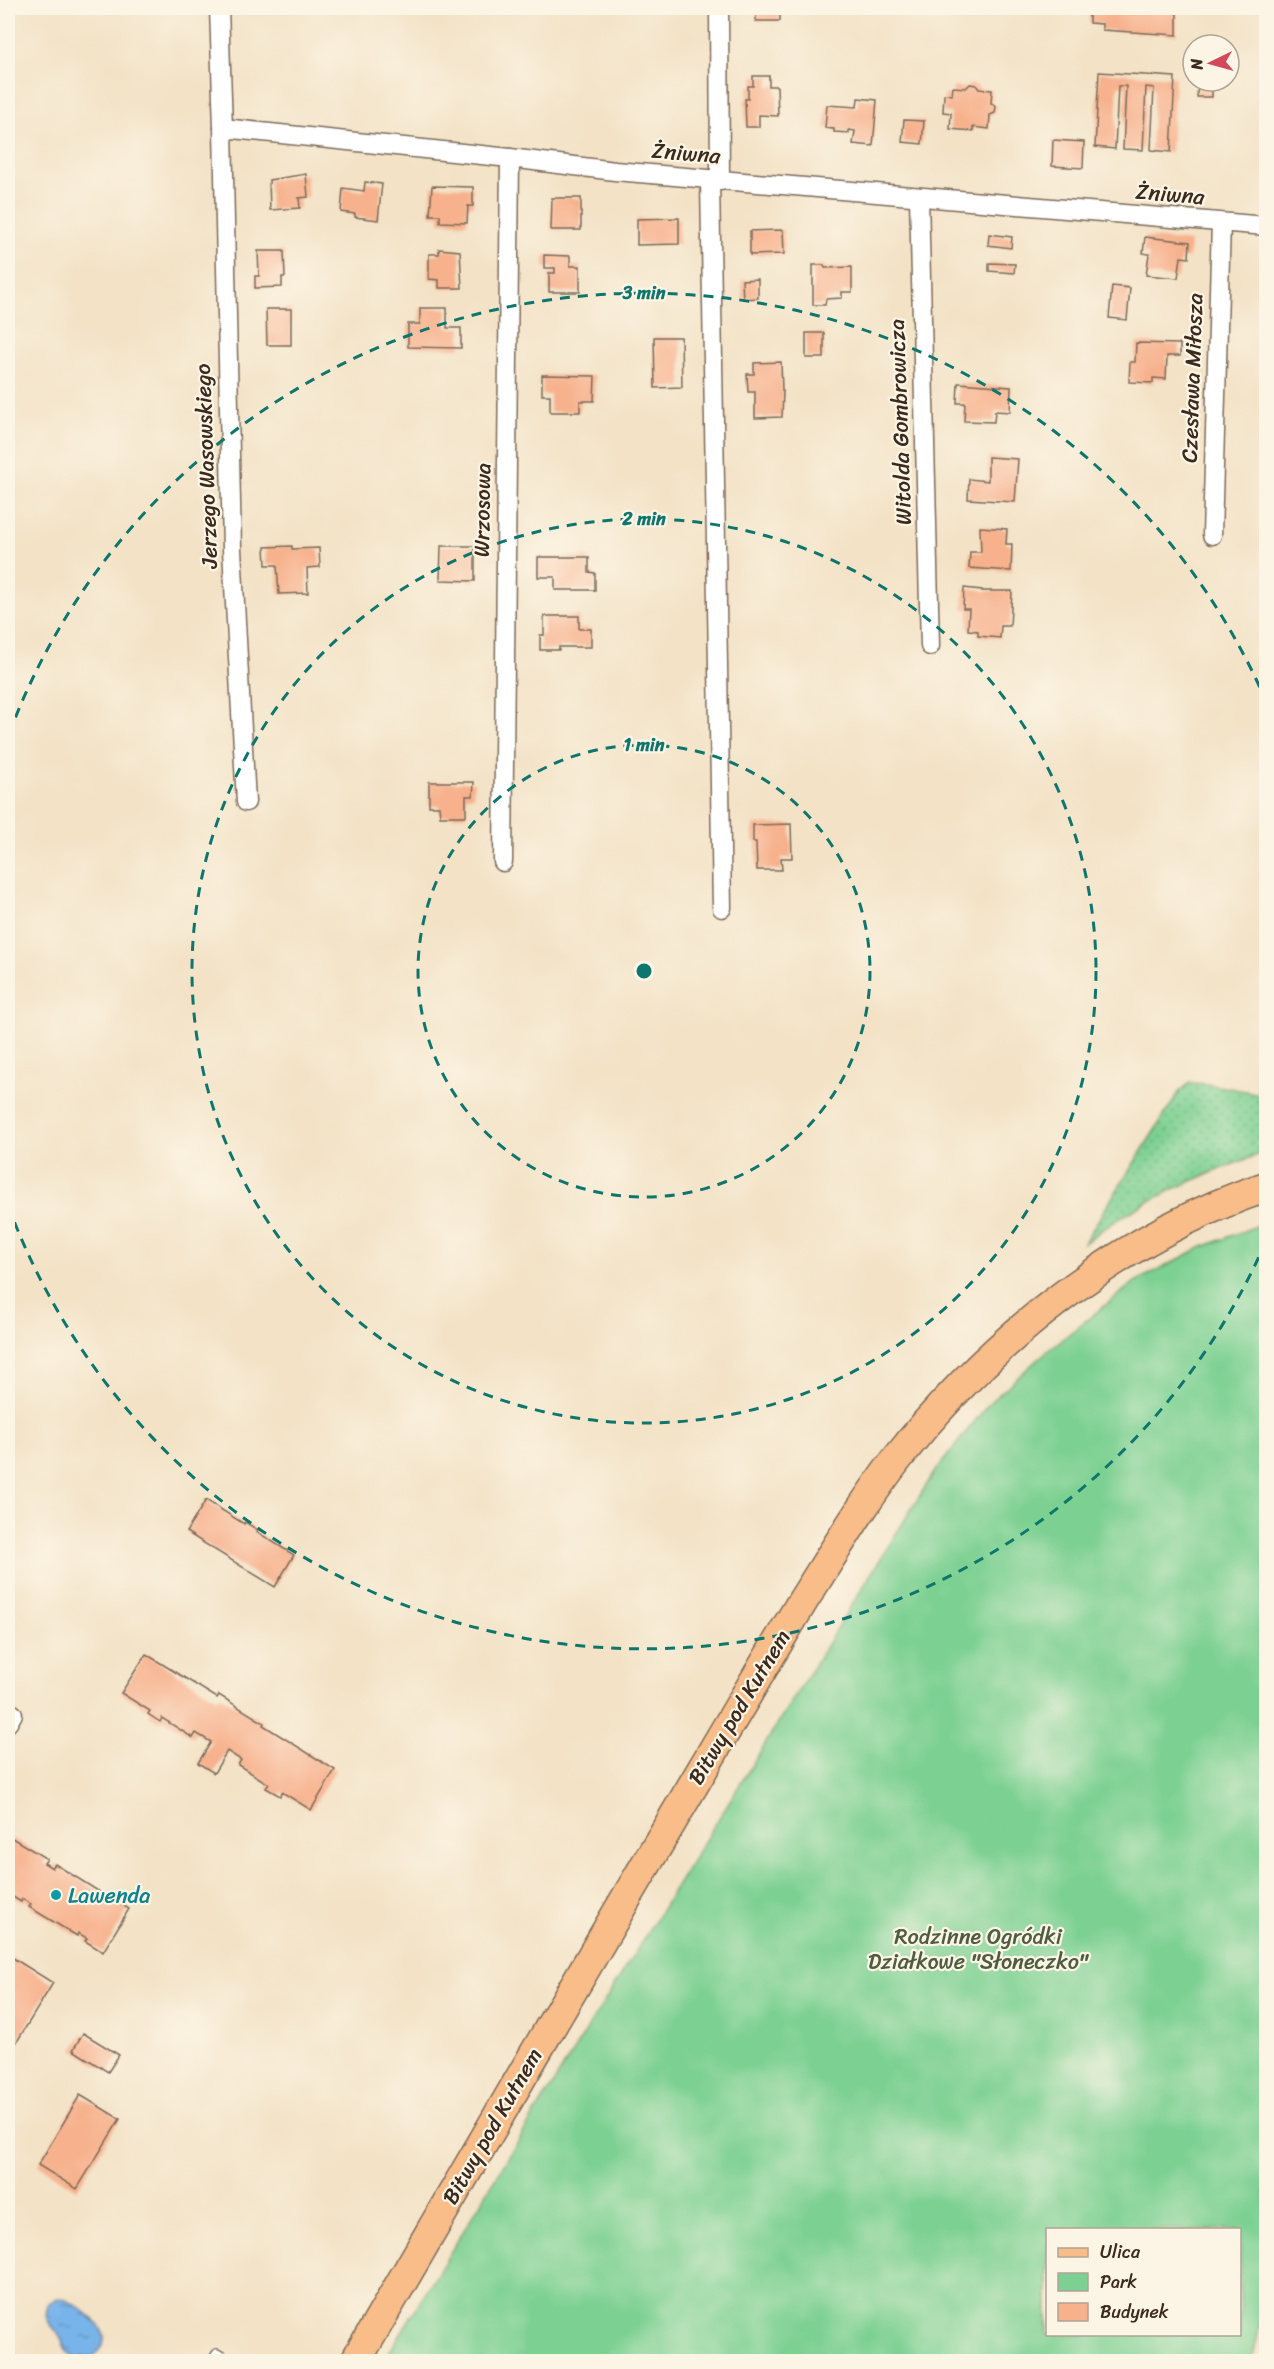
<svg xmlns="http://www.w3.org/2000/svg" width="1274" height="2369" font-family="Sriracha,sans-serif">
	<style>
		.grass { fill: url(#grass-dots); stroke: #5c7d58; stroke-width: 1.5 }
		.green { fill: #7cd092; stroke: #5c7d58; stroke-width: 1.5; fill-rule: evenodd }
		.water { fill: url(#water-ripples); stroke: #5a6f84; stroke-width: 1.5 }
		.building { fill: #f7b18c }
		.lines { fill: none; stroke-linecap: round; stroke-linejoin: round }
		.lane-casing { stroke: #7b6a59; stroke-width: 12 }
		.street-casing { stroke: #7b6a59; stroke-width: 21 }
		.primary-casing { stroke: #7b6a59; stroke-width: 33 }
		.lane { stroke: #fff; stroke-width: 9 }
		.street { stroke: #fff; stroke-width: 18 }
		.primary { stroke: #f8bd89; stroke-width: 30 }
		.ring { fill: none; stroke: #0f766e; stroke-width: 3; stroke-dasharray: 10 8 }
		.culture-dot { fill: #0f9aa8; stroke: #fcf5e5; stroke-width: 2 }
		.labels { text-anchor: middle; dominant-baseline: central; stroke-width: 4.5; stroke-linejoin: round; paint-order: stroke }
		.street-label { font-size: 22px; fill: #3b2a1e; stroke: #fcf5e5 }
		.culture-label { font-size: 22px; fill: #0d838f; stroke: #fcf5e5; text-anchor: start }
		.park-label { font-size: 22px; fill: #4e5c41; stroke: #fcf5e5 }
		.centre { fill: #0f766e; stroke: #fcf5e5; stroke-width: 3 }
		.ring-label { font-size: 18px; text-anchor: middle; font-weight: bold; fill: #0f766e; stroke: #fcf5e5; stroke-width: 4.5; stroke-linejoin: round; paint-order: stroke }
	</style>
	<defs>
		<pattern id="grass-dots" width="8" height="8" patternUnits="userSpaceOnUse" patternTransform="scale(1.5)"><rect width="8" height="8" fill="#7cd092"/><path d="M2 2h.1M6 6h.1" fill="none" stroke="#67a977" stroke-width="1.8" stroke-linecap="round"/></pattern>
		<pattern id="water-ripples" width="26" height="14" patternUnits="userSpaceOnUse" patternTransform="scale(1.5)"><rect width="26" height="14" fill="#78b4ea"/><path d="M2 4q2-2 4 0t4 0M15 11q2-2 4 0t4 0" fill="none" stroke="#6493bd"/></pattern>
	</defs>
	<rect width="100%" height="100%" fill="#fcf5e5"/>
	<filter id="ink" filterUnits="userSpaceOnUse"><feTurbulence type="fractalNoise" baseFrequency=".0167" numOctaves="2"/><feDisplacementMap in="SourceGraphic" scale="12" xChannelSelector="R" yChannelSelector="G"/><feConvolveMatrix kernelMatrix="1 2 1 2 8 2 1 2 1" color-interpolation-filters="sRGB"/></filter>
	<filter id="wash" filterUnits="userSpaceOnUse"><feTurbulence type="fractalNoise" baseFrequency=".008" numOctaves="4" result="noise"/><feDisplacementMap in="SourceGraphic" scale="24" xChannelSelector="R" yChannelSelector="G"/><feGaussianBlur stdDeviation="1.35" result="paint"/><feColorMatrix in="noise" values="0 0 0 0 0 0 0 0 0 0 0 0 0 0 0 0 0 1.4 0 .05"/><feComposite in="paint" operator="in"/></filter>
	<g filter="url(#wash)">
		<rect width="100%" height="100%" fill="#f3e2c6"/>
		<path class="grass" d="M1190,1083L1208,1084L1266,1095V1152C1202,1175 1137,1201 1083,1244L1179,1092Z"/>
		<path class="green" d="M1266,1222V2299L1252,2361H384L563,2068L934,1473L990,1402L1046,1352L1135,1282L1198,1249ZM1048,2230H1240V2334H1048Z"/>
		<path class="water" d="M58,2298C72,2299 105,2324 104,2340C103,2347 98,2351 94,2356L77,2359C65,2351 66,2349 60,2337C52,2321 41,2324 49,2303Z"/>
		<g id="blocks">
			<g class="building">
				<rect x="756" y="8" width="24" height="13"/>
				<path d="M1089,8H1177V35L1102,30V24L1089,23Z"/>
				<path d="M1099,72L1175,77L1171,152L1151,150L1154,88L1146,87L1143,150L1123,149L1126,86H1118L1115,149L1095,147Z"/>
				<path d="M753,76H769V86H777L778,116L759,115V127H746L745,99H748V86H753Z"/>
				<path d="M1198,81H1212V97H1197Z"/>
				<path d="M970,84L976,85L979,89L992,90L991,103L996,106L995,113L990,115L989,129L973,127V131L950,129L951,113L943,112L944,94L952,95L953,87L966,88Z"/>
				<path d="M858,98L877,100L873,146L853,144L855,131L849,130V133L834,132V129L825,128L827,105L857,107Z"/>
				<path d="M904,120L924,121L922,144L902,142Z"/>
				<path d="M1053,140L1084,142L1083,168L1052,166Z"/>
				<path d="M306,174L308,197L299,198L300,208L270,210L269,180Z"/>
				<path d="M365,182L382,184L378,220L355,217V214L341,212L343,188L364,191Z"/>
				<path d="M432,186L473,187V206H468L467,223L440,222V215H430Z"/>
				<path d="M552,198H581V230H551Z"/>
				<path d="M679,218V244L637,245V219Z"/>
				<path d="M783,230L784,254L750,255V231Z"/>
				<path d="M989,234L1012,237L1011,248L988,245Z"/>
				<path d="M1145,237L1190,242L1189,258L1181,257L1178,278L1146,275L1149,254L1143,253Z"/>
				<path d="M439,249L460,251L462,288H439V280L429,279V254H439Z"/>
				<path d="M258,251H284L285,277H282V287L255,288V276H259Z"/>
				<path d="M544,255L570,256V266H580V292H549V273H555V268H544Z"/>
				<path d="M989,263L1015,264L1014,273L989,271Z"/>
				<path d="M813,265H824L825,268L852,267V292H842V298L826,299L825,305H813Z"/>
				<path d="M758,279V298L743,299L742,280Z"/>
				<path d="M1112,286L1130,288L1127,320L1109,318Z"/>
				<path d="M420,308H447V328H461V348L408,347V324H420Z"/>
				<path d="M266,309H291V345H267Z"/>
				<rect x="806" y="333" width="18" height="25"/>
				<path d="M654,337H681L682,387L655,388Z"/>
				<path d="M1136,343L1180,344V356H1167L1166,379L1153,378V383L1129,382L1130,362H1135Z"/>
				<path d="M781,362L782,391H783L782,417L755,418V392H748L747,374H754V363Z"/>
				<path d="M542,375L595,376L594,401H580V412H550V395H542Z"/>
				<path d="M958,383L1011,387L1010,412L995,411L994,422L964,421L965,403H957Z"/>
				<path d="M988,457L1018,459L1015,502L968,499L969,479L988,481Z"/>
				<path d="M980,527L1007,529L1006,544H1012L1011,571L969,568L970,552H981Z"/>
				<path d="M292,546V549L319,548L320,567L307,568L308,593L279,594L277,565H266L265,547Z"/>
				<path d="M441,546H475V581L440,580Z"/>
				<path d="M538,557H589V572L595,573V590H555V577H538Z"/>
				<path d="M964,588L982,590V591H1012L1010,626H1001L1000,638L978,636V631L968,630L969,609H963Z"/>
				<path d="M544,616H579V629H591V647H559V650H540V635H544Z"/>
				<path d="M429,782H474L473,796H466V816H440L439,806H429Z"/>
				<path d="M791,824L792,858H781L782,870H757L756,842H753V825Z"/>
				<path d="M206,1500L244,1524L245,1522L258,1530L257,1532L294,1555L275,1587L186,1532Z"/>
				<path d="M146,1654L217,1698L219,1695L264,1723L263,1725L335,1770L311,1810L282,1792L280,1796L266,1788L269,1784L238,1765L241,1760L227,1751L214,1773L198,1763L211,1742L196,1733L193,1738L162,1718L160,1722L148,1714L150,1711L121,1693Z"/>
				<path d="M12,1838L47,1859L44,1863L52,1868L55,1864L103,1894L101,1897L105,1900L109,1902L111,1898L129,1909L103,1952L85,1941L87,1938L78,1933L77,1936L29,1907L31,1904L22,1899L21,1902L8,1894V1846Z"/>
				<path d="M13,1958L53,1983L10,2053L8,2051V1968Z"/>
				<path d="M83,2033L119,2055L108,2072L73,2050Z"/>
				<path d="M80,2095L120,2119L77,2189L38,2165Z"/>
			</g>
		</g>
	</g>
	<g filter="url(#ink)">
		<use href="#blocks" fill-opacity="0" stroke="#7b6a59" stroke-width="1.5"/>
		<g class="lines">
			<g class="lane-casing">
				<path id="lane" d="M212,2362L217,2354L231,2362"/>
			</g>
			<g class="street-casing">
				<g id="street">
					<path d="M219,8L223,128L510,158L615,171L1266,226"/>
					<path d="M719,8L720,181"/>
					<path d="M223,128L232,549L246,802"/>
					<path d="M710,180L722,908"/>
					<path d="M919,197L930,646"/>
					<path d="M1212,535L1221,223"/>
					<path d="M503,862L510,158"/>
					<path d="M8,1723L13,1714"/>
				</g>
			</g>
			<g class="primary-casing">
				<path id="primary" d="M355,2362C452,2194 550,2028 648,1861C700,1774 751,1686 804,1599C834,1552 863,1503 897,1459C989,1341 1123,1234 1266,1187"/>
			</g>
			<use href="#lane" class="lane"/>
			<use href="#street" class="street"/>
			<use href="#primary" class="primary"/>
		</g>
	</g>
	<g class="ring">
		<circle cx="644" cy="971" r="226"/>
		<circle cx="644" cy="971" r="452"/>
		<path d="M1266 1241A678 678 0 0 1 9 1208M9 734A678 678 0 0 1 1266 701"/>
	</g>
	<circle class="culture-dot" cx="56" cy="1895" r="6"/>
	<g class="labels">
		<g class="street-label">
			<text transform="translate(686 153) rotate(5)">Żniwna</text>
			<text transform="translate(1170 194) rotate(5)">Żniwna</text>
			<text transform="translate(1192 378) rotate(-88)">Czesława Miłosza</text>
			<text transform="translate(900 422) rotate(-92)">Witolda Gombrowicza</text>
			<text transform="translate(206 466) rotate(-92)">Jerzego Wasowskiego</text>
			<text transform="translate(482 510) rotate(-89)">Wrzosowa</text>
			<text transform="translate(739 1707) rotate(-59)">Bitwy pod Kutnem</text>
			<text transform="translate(492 2126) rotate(-60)">Bitwy pod Kutnem</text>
		</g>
		<g class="culture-label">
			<text x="68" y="1895">Lawenda</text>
		</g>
		<g class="park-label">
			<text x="978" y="1936">Rodzinne Ogródki<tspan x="978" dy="25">Działkowe "Słoneczko"</tspan></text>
		</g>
	</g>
	<circle cx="644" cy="971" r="9" class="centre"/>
	<g class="ring-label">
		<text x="644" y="299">3 min</text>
		<text x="644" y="525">2 min</text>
		<text x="644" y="751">1 min</text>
	</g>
	<rect width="1274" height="2369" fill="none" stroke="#fcf5e5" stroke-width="30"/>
	<rect x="1046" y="2228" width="195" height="108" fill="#fcf5e5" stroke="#afa495" stroke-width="1.5"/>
	<rect x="1058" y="2248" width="30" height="9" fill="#f8bd89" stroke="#afa495" stroke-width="1.5"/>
	<text x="1100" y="2258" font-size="18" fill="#3b2a1e">Ulica</text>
	<rect x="1058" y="2273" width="30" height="18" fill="#7cd092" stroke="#afa495" stroke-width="1.5"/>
	<text x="1100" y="2288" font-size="18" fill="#3b2a1e">Park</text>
	<rect x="1058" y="2303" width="30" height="18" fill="#f7b18c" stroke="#afa495" stroke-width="1.5"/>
	<text x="1100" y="2318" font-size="18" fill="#3b2a1e">Budynek</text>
	<g transform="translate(1211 63) rotate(265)"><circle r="28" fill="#fcf5e5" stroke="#afa495" stroke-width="1.5"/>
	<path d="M0-4.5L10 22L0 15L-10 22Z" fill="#d1495b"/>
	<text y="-9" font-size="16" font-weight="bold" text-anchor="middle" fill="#3b2a1e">N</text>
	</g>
</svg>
